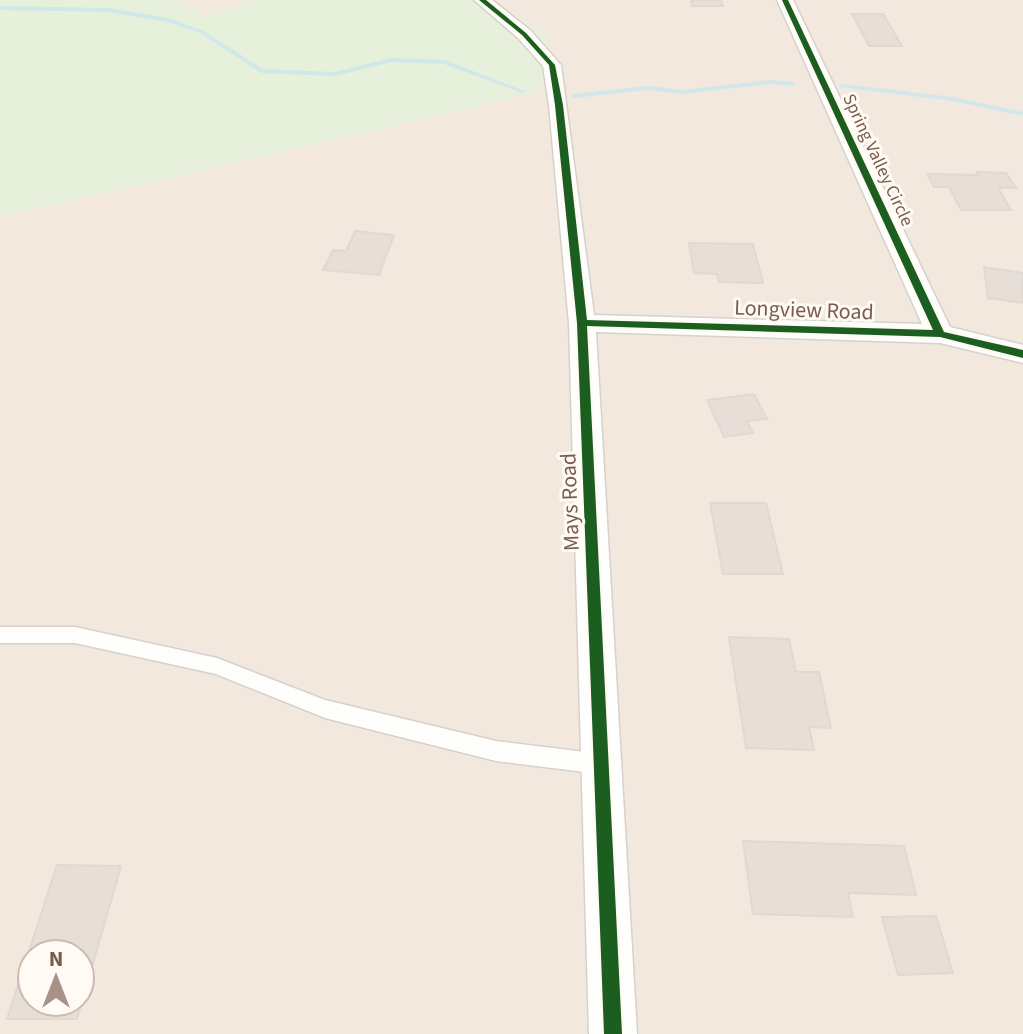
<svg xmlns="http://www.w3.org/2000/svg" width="1023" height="1034" font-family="'Source Sans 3',sans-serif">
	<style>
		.residential { fill: #f2e8de; fill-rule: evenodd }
		.green { fill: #e7f0db }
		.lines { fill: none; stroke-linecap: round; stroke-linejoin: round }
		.stream { fill: #d0e8ea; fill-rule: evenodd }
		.building { fill: #e6ded7; stroke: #e2d8d2; stroke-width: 2; fill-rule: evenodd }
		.service-casing { stroke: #d7d1cb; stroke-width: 3 }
		.minor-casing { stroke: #d7d1cb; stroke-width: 3 }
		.service { fill: #fefefd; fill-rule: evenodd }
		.minor { fill: #fefefd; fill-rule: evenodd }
		.cycleway-casing { stroke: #fffaf3; stroke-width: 5 }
		.cycleway { fill: #1b5e20; fill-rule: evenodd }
		.labels { text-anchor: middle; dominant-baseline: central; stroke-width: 6; stroke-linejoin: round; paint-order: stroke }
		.far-street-label { font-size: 18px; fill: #7a5c4d; stroke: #fffaf3 }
		.street-label { font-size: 22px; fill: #7a5c4d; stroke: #fffaf3 }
	</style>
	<rect width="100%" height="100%" fill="#f9f5f0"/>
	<g class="residential">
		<path d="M174,0H253L208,16Z"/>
		<path d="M490,0H1023V1034H0V217L539,92ZM32,954H80V1002H32Z"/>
	</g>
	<path class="green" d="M0,0H174L208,16L253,0H490L550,39L540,92L0,217Z"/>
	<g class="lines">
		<g class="stream">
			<path d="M0,6L108,8L168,18L204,31L263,69L335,72L391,58L445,60L527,92L522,93L444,64L391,62L335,76L261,73L200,33L167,22L108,12L0,10Z"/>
			<path d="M770,80L793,82L796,84L793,86L770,84L683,94L648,90L574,98L571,96L574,94L648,86L683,90Z"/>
			<path d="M842,84L953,97L1023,112V116L953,101L840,87V85Z"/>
		</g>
	</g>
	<g class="building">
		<path d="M691,0H721L723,6H692Z"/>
		<path d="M852,14H883L902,46H869Z"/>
		<path d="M977,172L1006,173L1016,188H998L1011,210H961L949,187H934L927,174L979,175Z"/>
		<path d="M355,231L394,235L379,275L323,270L333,250L346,251Z"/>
		<path d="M689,243L753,244L763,283L719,282L717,274L694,273Z"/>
		<path d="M984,267L1023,273V303L988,298Z"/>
		<path d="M754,394L767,419L747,421L753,433L724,437L707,400Z"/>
		<path d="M710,503H766L783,574H723Z"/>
		<path d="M729,637L789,639L796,672H819L831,728L809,727L814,750L746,748Z"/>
		<path d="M743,841L904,846L916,895L848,893L853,917L753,914Z"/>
		<path d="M57,865L121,866L77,1019H7ZM32,954H80V1002H32Z"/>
		<path d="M936,916L953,973L898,975L882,917Z"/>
	</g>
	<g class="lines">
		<g class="service-casing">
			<path id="service" d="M0,627H75L217,658L325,700L496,741L601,754L608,757L611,764L608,771L601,774L496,761L325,718L216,674L75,643H0Z"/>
		</g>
		<g class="minor-casing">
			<path id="minor" d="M474,0H492L530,30L561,65L594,315L922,324L777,0H793L950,327L1023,345V363L940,343L596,332L637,1034H589L569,323L549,105L543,66L518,38Z"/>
		</g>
		<use href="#service" class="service"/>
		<use href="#minor" class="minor"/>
		<g class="cycleway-casing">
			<path id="cycleway" d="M479,0H486L526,33L555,65L563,105L587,320L933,330L782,0H788L944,332L1023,350V358L940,337L587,326L622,1034H604L577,323L555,105L549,65L522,35Z"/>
		</g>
		<use href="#cycleway" class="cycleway"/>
	</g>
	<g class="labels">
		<g class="far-street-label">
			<text transform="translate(878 160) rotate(65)">Spring Valley Circle</text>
		</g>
		<g class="street-label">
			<text transform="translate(804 310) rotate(2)">Longview Road</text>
			<text transform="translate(570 502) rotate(-92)">Mays Road</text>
		</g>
	</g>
	<g transform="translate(56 978)"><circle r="38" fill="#fffaf3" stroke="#cabbb1" stroke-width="2"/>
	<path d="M0-6L14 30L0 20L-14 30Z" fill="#a69286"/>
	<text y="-12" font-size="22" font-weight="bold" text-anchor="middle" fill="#7a5c4d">N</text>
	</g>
</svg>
